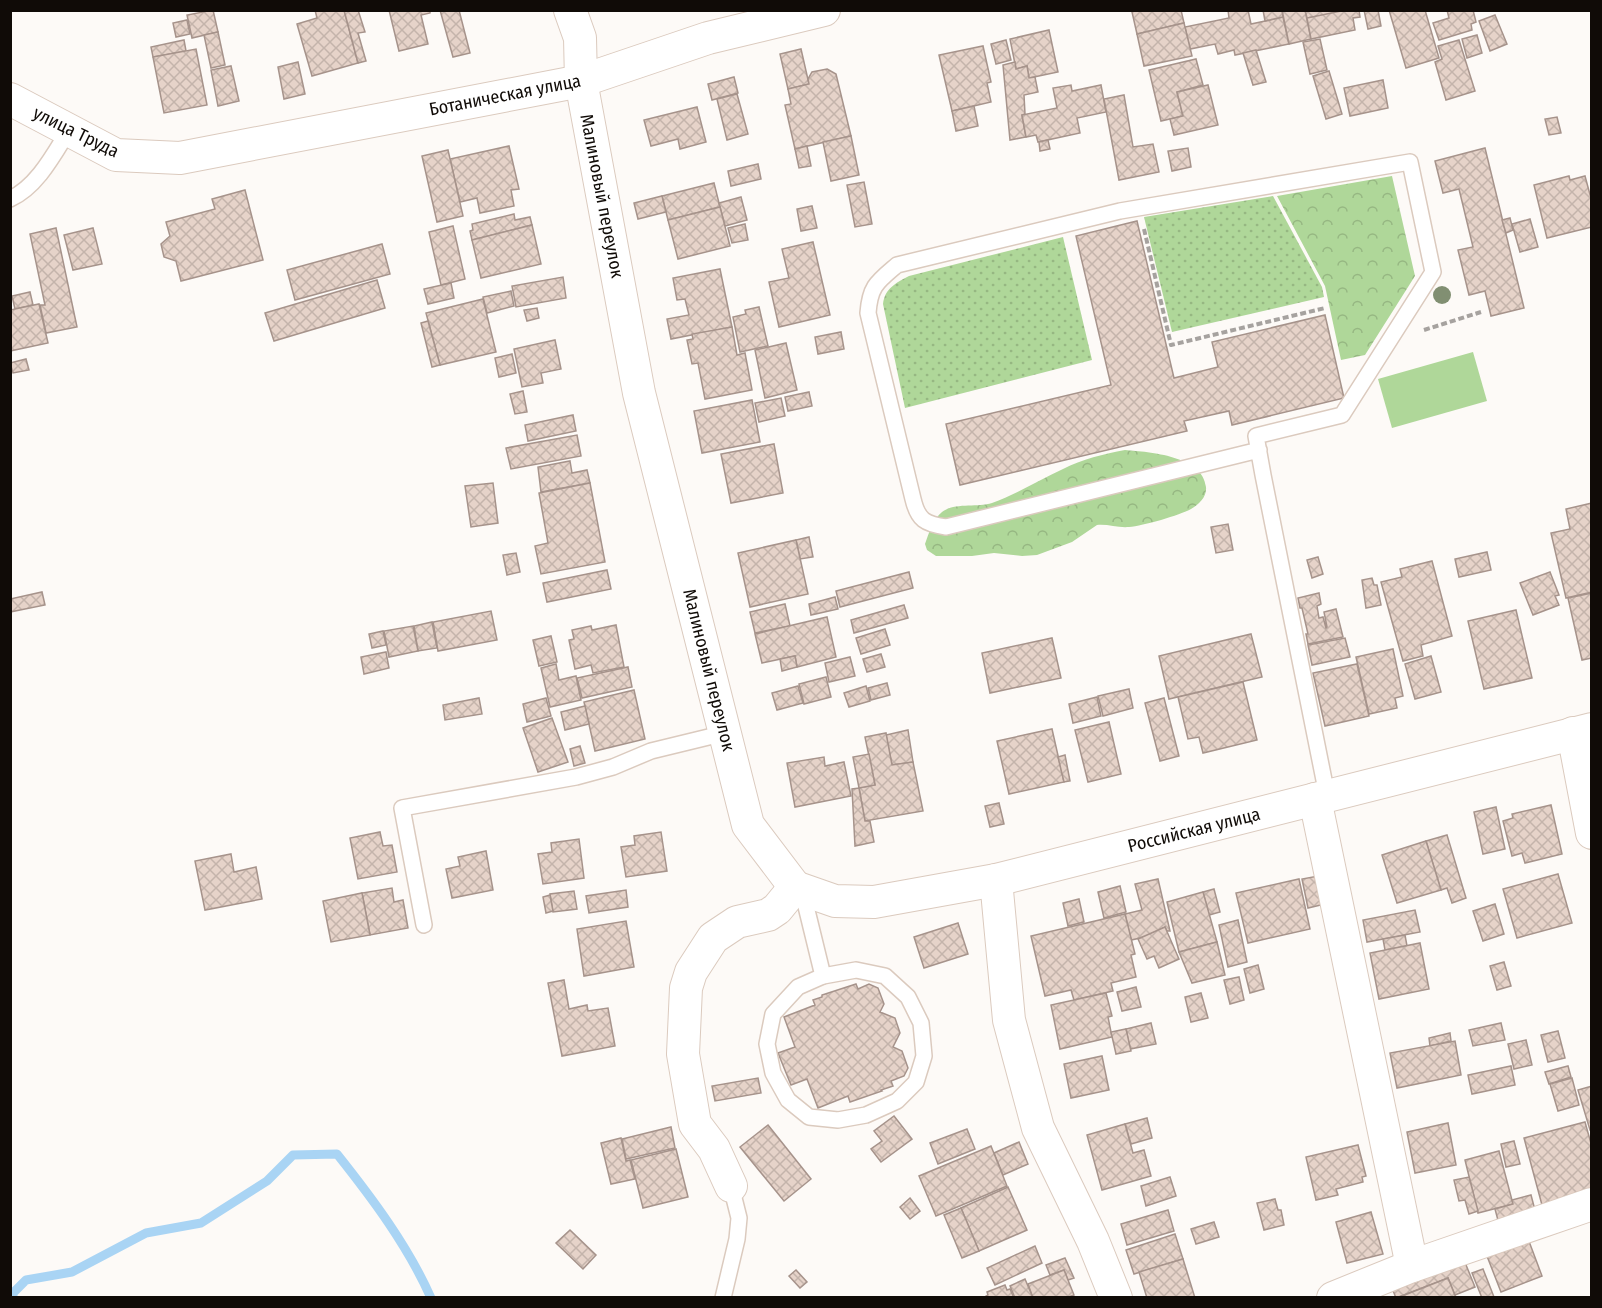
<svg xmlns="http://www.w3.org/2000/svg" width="1602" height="1308" font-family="'Fira Sans Condensed',sans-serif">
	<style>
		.grass { fill: url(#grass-dots) }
		.forest { fill: url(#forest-crowns) }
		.pitch { fill: #afd799 }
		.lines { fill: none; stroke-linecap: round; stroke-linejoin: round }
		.stream { stroke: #a9d4f4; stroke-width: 9 }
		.building { fill: url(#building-cross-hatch); stroke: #a6938b; stroke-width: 1.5 }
		.lane-casing { stroke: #dbcabe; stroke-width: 18 }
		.street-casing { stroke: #dbcabe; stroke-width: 34 }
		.path { stroke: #a6a29f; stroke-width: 4; stroke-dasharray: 6 3; stroke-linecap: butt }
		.lane { stroke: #fff; stroke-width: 15 }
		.street { stroke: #fff; stroke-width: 32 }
		.tree { fill: #818f72 }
		.labels { text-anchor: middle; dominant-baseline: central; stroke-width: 4.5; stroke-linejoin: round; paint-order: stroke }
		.street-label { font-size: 18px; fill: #100b07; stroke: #fff }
	</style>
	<defs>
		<pattern id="grass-dots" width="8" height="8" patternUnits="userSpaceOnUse" patternTransform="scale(1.5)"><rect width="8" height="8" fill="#afd799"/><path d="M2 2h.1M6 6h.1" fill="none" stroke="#96b782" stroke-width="1.8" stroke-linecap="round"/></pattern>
		<pattern id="forest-crowns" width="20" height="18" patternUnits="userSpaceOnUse" patternTransform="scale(1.5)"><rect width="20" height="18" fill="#afd799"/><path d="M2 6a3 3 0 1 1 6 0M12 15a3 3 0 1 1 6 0" fill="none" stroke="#96b782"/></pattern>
		<pattern id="building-cross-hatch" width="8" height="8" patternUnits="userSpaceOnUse" patternTransform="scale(1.5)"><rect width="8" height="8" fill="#e6d3c9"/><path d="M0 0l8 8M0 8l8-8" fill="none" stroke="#c4b4ab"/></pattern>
	</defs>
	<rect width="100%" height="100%" fill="#fdfaf7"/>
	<g class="grass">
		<path d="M1273,196L1322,287L1324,297L1172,332L1144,217Z"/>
		<path d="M1063,237L1092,360L905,408L883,304C885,288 896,283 909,276Z"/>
	</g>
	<g class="forest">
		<path d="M1392,176L1415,276L1365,355L1341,360L1325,286L1277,196Z"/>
		<path d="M1125,450C1150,452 1203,456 1206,487C1207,497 1199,504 1191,509C1180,515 1143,526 1129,527C1118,528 1108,524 1097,525L1072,542L1037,555L1022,556L994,553L972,556H936L927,550L925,544C929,533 933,519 942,512C955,502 977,508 992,503C1017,494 1039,480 1063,469C1082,459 1104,454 1125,450Z"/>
	</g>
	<path class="pitch" d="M1473,352L1487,401L1392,428L1378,379Z"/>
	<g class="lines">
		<path class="stream" d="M13,1298V1293L26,1280L72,1272L146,1233L201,1223L267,1181L293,1155L337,1154C372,1198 408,1246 431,1298"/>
	</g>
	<g class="building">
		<path d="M213,10L218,32L192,38L187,15Z"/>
		<path d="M315,10H344L358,63L312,76L297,24L317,18Z"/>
		<path d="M344,10H358L365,32L358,33L366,61L358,63Z"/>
		<path d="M389,10H430V13L421,15L428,44L399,51Z"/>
		<path d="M440,10H459L470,53L453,57Z"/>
		<path d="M1137,10H1181L1184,23L1137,34L1132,12Z"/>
		<path d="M1228,10H1248L1251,24L1283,17L1289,44L1235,55L1234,50L1218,54L1215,44L1190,49L1185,27L1229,18Z"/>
		<path d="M1263,10H1282L1283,17L1265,21Z"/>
		<path d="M1282,10H1305L1311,39L1289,44Z"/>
		<path d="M1305,10H1346V11L1307,18Z"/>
		<path d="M1359,10L1360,17L1353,18L1355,30L1311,39L1307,18L1346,10Z"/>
		<path d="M1364,10H1378L1381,26L1368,29Z"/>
		<path d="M1389,10H1425L1439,58L1406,68Z"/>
		<path d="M1447,10H1473L1476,22L1471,24L1472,30L1439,40L1433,23L1449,18Z"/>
		<path d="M1495,15L1507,44L1490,51L1479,21Z"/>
		<path d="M187,20L190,34L176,37L173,23Z"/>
		<path d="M1184,23L1192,56L1144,66L1137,34Z"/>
		<path d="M1049,30L1058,72L1029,78L1027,66L1016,69L1010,39Z"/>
		<path d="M218,32L225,65L211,68L204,35Z"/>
		<path d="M1477,35L1482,53L1467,58L1462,39Z"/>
		<path d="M1320,39L1327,70L1310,74L1303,42Z"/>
		<path d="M184,40L186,51L153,57L151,47Z"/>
		<path d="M1006,40L1011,60L996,64L991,44Z"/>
		<path d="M1459,40L1475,91L1446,100L1435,62L1442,59L1438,46Z"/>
		<path d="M983,46L991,82L987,83L991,102L952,111L939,55Z"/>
		<path d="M196,49L207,105L164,113L153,57Z"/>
		<path d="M801,49L809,84L788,89L780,54Z"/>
		<path d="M1256,50L1266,82L1253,85L1243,53Z"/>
		<path d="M1196,59L1203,85L1177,92L1183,116L1161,121L1149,70Z"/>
		<path d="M298,62L305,94L284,99L278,67Z"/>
		<path d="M1015,62L1016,69L1027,66L1029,78L1035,77L1038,92L1024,95L1025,114L1022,115L1026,137L1010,140L1003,65Z"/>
		<path d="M231,66L239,101L218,106L211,70Z"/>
		<path d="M827,69L836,74L851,136L795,149L785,105L791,104L788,89L809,84L808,79L812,72Z"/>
		<path d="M1329,71L1342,114L1326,119L1313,76Z"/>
		<path d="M734,77L738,93L712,100L708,84Z"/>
		<path d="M1383,80L1388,108L1350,116L1344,88Z"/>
		<path d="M1071,85L1072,91L1101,85L1106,112L1077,118L1080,133L1038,142L1036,135L1026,137L1022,115L1057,108L1053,88Z"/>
		<path d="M1208,85L1218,125L1174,135L1170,119L1183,116L1177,92Z"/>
		<path d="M737,94L748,134L727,140L717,99Z"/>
		<path d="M1124,95L1133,147L1153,144L1159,172L1119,180L1104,99Z"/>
		<path d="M974,106L978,126L956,131L952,111Z"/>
		<path d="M697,107L706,142L680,149L678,139L651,146L644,120Z"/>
		<path d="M1557,117L1561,133L1549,135L1545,119Z"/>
		<path d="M851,136L859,175L831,181L823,142Z"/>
		<path d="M1048,140L1050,149L1040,151L1039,142Z"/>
		<path d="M509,146L519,189L511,190L514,206L480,213L477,198L460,202L450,159Z"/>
		<path d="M807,146L811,166L799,168L795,149Z"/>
		<path d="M1188,148L1191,167L1172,171L1168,151Z"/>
		<path d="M1485,148L1524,308L1491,316L1485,291L1469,295L1458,250L1473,247L1459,189L1443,193L1435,161Z"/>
		<path d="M448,150L463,216L437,222L422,156Z"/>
		<path d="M758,164L761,179L731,186L728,171Z"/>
		<path d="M1569,176L1570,180L1585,176L1592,202V227L1547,238L1534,185Z"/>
		<path d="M864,182L872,224L855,227L847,185Z"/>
		<path d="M714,183L720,207L668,220L662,196Z"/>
		<path d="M245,190L263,260L181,281L176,261L164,257L161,244L170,236L166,222L215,209L212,199Z"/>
		<path d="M662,196L666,212L638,219L634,203Z"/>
		<path d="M741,197L747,220L725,226L719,203Z"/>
		<path d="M812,206L817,228L801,231L797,209Z"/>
		<path d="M720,207L730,246L678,259L668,220Z"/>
		<path d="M514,214L515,220L530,217L532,225L472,240L470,231L473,230L472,224Z"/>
		<path d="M1510,218L1513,230L1506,233L1502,220Z"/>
		<path d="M1530,219L1538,247L1520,252L1512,224Z"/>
		<path d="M1137,221L1174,378L1218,367L1212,342L1325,315L1344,398L1232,425L1229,411L1184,421L1187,431L960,485L946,424L1111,385L1076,236Z"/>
		<path d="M745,224L748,240L732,243L728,228Z"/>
		<path d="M532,225L541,264L481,278L472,240Z"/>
		<path d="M453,226L465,279L441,285L429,232Z"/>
		<path d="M56,228L77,327L46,333L40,305H45L30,234Z"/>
		<path d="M93,228L102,264L73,270L64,235Z"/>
		<path d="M813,242L830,315L779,327L769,282L789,278L782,249Z"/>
		<path d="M382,244L390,274L295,300L287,270Z"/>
		<path d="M720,269L732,327L671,339L667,319L689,315L685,299L677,300L673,278Z"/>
		<path d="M563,277L566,298L516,307L512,286Z"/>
		<path d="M377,280L385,308L274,341L265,313Z"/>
		<path d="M451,283L454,298L428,304L424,289Z"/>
		<path d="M511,291L514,306L487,313L483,297Z"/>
		<path d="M30,292L33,305L15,309L12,296Z"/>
		<path d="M483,299L496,352L440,365L426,313Z"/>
		<path d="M39,304L48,343L10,351V310Z"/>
		<path d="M759,307L768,346L740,352L733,317L746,314L745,310Z"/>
		<path d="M537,308L539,318L527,321L524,310Z"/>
		<path d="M428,321L440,365L432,367L421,323Z"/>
		<path d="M732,327L737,355L745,353L752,390L705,399L698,363L692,364L687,340L693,339L692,334Z"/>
		<path d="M841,332L844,349L818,354L815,337Z"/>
		<path d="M555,340L561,369L541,373L543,383L522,387L514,349Z"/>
		<path d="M786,343L797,390L765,398L755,350Z"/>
		<path d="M512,354L516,373L499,377L495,358Z"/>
		<path d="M26,359L29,370L13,373L10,363Z"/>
		<path d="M523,391L527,412L515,414L510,394Z"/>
		<path d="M809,392L812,406L788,411L785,397Z"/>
		<path d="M781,398L785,416L759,422L755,403Z"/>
		<path d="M752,400L760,442L702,453L694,411Z"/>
		<path d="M573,415L576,431L528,441L525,425Z"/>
		<path d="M577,435L581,456L511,469L506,448Z"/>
		<path d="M774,444L783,493L731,503L721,454Z"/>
		<path d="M570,461L572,473L587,470L590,483L541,492L538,467Z"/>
		<path d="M493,483L498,523L471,527L465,486Z"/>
		<path d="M590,483L605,562L541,574L535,546L548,543L539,493Z"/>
		<path d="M1592,503V592L1566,598L1551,533L1570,529L1566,509Z"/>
		<path d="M1228,524L1233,550L1216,553L1211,527Z"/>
		<path d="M809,537L813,557L800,559L796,540Z"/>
		<path d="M796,540L808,594L750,607L738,553Z"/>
		<path d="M1487,552L1491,570L1459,577L1455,559Z"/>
		<path d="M516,553L520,572L507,575L503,555Z"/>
		<path d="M1318,557L1323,574L1312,578L1307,560Z"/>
		<path d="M1432,561L1452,636L1421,645L1423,656L1403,661L1381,582L1402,577L1400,569Z"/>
		<path d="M607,570L611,589L547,602L543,583Z"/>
		<path d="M909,572L913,588L840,607L836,591Z"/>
		<path d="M1550,572L1559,595L1555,596L1559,605L1533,615L1520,583Z"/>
		<path d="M1372,578L1374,585H1377L1381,605L1366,608L1362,580Z"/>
		<path d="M42,592L45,605L10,612V599Z"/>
		<path d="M1319,593L1321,604L1317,606L1319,618L1323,617L1326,628L1327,627L1324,612L1336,609L1343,637L1308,644L1306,634H1308L1302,608H1300L1298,598Z"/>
		<path d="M1592,593V658L1582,660L1568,598Z"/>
		<path d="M835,597L838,609L811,615L809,604Z"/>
		<path d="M785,604L790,626L755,633L750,612Z"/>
		<path d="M904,605L908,618L854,633L851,620Z"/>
		<path d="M1516,610L1532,678L1484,689L1468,621Z"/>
		<path d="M491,611L497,640L438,651L433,622Z"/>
		<path d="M827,617L836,657L797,667L795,656L762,663L755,634Z"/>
		<path d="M432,622L437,648L418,651L414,626Z"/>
		<path d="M616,625L624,667L593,673L591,665L575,669L569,640L574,639L572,630L591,626L592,630Z"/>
		<path d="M413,626L418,651L389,657L384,631Z"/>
		<path d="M885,629L890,645L861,654L856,638Z"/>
		<path d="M383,631L386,645L372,648L369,634Z"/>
		<path d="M1251,634L1262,677L1169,699L1159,656Z"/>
		<path d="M551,636L557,662L539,666L533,640Z"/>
		<path d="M1052,638L1061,678L990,693L982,653Z"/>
		<path d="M1345,638L1350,657L1312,665L1308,645Z"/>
		<path d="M1393,649L1403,696L1395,698L1397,708L1369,714L1356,657Z"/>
		<path d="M386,652L389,668L364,674L361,657Z"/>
		<path d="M881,654L885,667L867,672L863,659Z"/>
		<path d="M795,656L797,667L782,671L780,659Z"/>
		<path d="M1431,656L1441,692L1415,699L1405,664Z"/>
		<path d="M850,657L855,676L829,682L825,663Z"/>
		<path d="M556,664L559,680L576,676L581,700L550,707L541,668Z"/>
		<path d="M1357,664L1369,716L1325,726L1313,673Z"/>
		<path d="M628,667L632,687L582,698L577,678Z"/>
		<path d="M826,677L831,697L804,704L799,684Z"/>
		<path d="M1243,682L1257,740L1203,753L1199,737L1188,739L1178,697Z"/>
		<path d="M887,683L890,695L871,700L868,688Z"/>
		<path d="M798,686L803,703L777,710L772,693Z"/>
		<path d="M866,686L870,701L849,707L844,693Z"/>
		<path d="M1129,689L1133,708L1103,716L1098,696Z"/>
		<path d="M634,690L645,739L595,751L584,702Z"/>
		<path d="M1097,697L1101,716L1073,723L1069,704Z"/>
		<path d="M479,698L482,714L445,720L443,705Z"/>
		<path d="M546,698L551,716L527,722L523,704Z"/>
		<path d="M1164,698L1179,756L1160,761L1145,703Z"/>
		<path d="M585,706L589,724L565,730L561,712Z"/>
		<path d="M552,718L568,762L538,772L523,728Z"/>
		<path d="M1109,722L1121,774L1088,782L1075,730Z"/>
		<path d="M1052,729L1064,782L1009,794L997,741Z"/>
		<path d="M908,730L913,762L892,765L886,735Z"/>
		<path d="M886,733L892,765L913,762L923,811L865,821L859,788L875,785L865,737Z"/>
		<path d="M580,746L585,763L574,766L570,749Z"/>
		<path d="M869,754L875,785L859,788L853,757Z"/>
		<path d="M1065,755L1070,781L1064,782L1058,757Z"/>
		<path d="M824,757L825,766L844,762L851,796L795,807L787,763Z"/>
		<path d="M859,788L865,821H870L874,842L855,846L852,789Z"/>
		<path d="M999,803L1004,824L990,827L985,806Z"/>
		<path d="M1551,805L1562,854L1525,863L1522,853L1512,856L1503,821L1513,818L1512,814Z"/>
		<path d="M1496,807L1505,849L1483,854L1474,812Z"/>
		<path d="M380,832L383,846L392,845L397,872L358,879L350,838Z"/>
		<path d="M661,832L667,871L626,877L621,847L635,845L634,836Z"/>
		<path d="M1447,835L1466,898L1452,903L1447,888L1441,890L1426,841Z"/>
		<path d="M579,839L584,878L543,884L538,854L552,852L551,843Z"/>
		<path d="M1426,841L1441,890L1397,903L1382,855Z"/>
		<path d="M486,851L493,890L452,898L446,869L460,866L458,857Z"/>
		<path d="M231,854L234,872L256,867L262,899L205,910L195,861Z"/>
		<path d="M1558,874L1572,923L1517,938L1503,889Z"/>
		<path d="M1318,876L1325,904L1308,908L1302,879Z"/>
		<path d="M1158,879L1170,931H1167L1165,927L1145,937L1131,940L1125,914L1142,910L1135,884Z"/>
		<path d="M1299,879L1310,929L1248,943L1236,893Z"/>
		<path d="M1120,886L1126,912L1104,918L1098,892Z"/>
		<path d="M392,888L394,902L403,900L408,928L370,935L362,893Z"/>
		<path d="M1214,889L1220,912L1209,915L1203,892Z"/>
		<path d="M626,890L628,907L589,913L586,896Z"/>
		<path d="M574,891L577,909L553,912L550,894Z"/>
		<path d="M1203,892L1217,942L1179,952L1167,902Z"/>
		<path d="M362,893L370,935L331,942L323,901Z"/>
		<path d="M550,895L553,911L546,913L543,897Z"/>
		<path d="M1079,899L1084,922L1068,926L1063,903Z"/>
		<path d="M1495,904L1504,934L1483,941L1473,911Z"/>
		<path d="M1415,910L1420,932L1367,942L1363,920Z"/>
		<path d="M1125,914L1135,954L1131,955L1136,977L1111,983L1113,991L1074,1000L1071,990L1045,996L1031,936Z"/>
		<path d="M1238,920L1247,962L1228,967L1219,925Z"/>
		<path d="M626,921L634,967L584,976L577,929Z"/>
		<path d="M958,923L968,954L924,968L914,937Z"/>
		<path d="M1165,927L1179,959L1159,968L1154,956L1147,959L1138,939Z"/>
		<path d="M1405,935L1407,946L1385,950L1383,939Z"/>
		<path d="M1217,942L1225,975L1192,983L1179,952Z"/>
		<path d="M1420,943L1429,989L1379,999L1370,953Z"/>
		<path d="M1504,962L1511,986L1497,990L1490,966Z"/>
		<path d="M1258,965L1264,989L1250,993L1244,969Z"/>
		<path d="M1239,977L1244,1000L1230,1004L1224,980Z"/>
		<path d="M564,980L569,1009L587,1005L588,1011L608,1008L615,1046L562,1056L548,983Z"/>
		<path d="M856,984L858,989L869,984L878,988L884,1004L880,1012L895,1018L900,1033L893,1047L902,1051L908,1068L904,1076L891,1081L893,1086L881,1090L882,1091L850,1102L848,1096L818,1108L807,1079L791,1085L778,1053L795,1047L784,1017L815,1005L813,1000L822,997V995Z"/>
		<path d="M1136,987L1141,1007L1122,1011L1117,992Z"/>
		<path d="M1106,993L1112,1016L1108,1017L1112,1037L1060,1049L1051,1005Z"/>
		<path d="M1201,993L1208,1018L1191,1022L1185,997Z"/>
		<path d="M1151,1023L1156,1044L1130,1049L1126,1029Z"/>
		<path d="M1501,1023L1505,1040L1473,1046L1469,1030Z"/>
		<path d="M1126,1029L1131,1051L1116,1054L1111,1032Z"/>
		<path d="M1558,1031L1565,1058L1548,1062L1541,1035Z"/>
		<path d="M1450,1033L1451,1041L1430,1046L1429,1038Z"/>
		<path d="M1526,1040L1532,1065L1514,1069L1508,1044Z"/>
		<path d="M1455,1041L1461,1075L1397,1088L1390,1053Z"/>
		<path d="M1102,1056L1109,1090L1071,1098L1064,1064Z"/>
		<path d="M1511,1066L1515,1085L1472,1094L1468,1075Z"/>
		<path d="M1568,1066L1571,1077L1549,1084L1545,1072Z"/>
		<path d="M758,1078L761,1093L715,1101L712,1086Z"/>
		<path d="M1572,1078L1579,1105L1558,1111L1550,1084Z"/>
		<path d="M1592,1086V1129L1590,1130L1578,1090Z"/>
		<path d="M894,1116L912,1139L881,1162L871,1149L882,1141L874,1131Z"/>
		<path d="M1147,1118L1152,1138L1131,1144L1125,1124Z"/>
		<path d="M1585,1122L1592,1147V1192L1542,1205L1524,1138Z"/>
		<path d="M1448,1123L1456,1165L1415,1173L1407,1132Z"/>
		<path d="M1125,1124L1133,1153L1144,1150L1151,1176L1102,1190L1087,1135Z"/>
		<path d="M768,1125L811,1179L784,1201L740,1147Z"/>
		<path d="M671,1127L675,1148L626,1159L622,1139Z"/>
		<path d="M967,1129L975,1149L938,1164L930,1143Z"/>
		<path d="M621,1138L626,1161L630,1160L635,1179L611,1184L601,1143Z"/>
		<path d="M1514,1141L1520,1164L1506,1167L1501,1144Z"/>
		<path d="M1019,1142L1028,1164L1003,1175L994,1153Z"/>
		<path d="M1358,1145L1366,1176L1362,1177L1363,1182L1336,1189L1338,1195L1316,1200L1306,1157Z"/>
		<path d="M991,1146L1007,1186L936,1216L919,1176Z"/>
		<path d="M676,1149L688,1197L643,1208L631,1160Z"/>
		<path d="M1499,1151L1513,1204L1478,1213L1465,1160Z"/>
		<path d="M1170,1177L1176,1196L1146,1206L1141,1186Z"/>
		<path d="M1469,1177L1478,1211L1469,1214L1465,1200L1459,1201L1454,1180Z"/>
		<path d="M1008,1187L1027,1230L979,1251L961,1208Z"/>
		<path d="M1531,1195L1536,1214L1499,1224L1495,1209L1513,1204L1512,1200Z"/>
		<path d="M910,1198L920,1211L910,1219L900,1207Z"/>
		<path d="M1275,1199L1278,1210H1281L1284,1225L1264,1230L1257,1203Z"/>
		<path d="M961,1208L979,1251L962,1258L944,1215Z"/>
		<path d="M1168,1210L1174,1231L1127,1245L1121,1224Z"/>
		<path d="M1371,1212L1383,1254L1347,1263L1336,1222Z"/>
		<path d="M1214,1222L1219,1237L1196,1244L1191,1229Z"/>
		<path d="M570,1230L596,1255L583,1269L556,1243Z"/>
		<path d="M1175,1234L1183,1259L1134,1274L1126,1250Z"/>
		<path d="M1527,1236L1542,1276L1501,1292L1485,1251Z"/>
		<path d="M1035,1246L1042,1263L995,1285L987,1268Z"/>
		<path d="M1065,1258L1074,1278L1068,1280L1064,1270L1050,1275L1046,1265Z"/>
		<path d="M1183,1259L1195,1298H1147L1139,1272Z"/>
		<path d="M1464,1260L1475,1287L1455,1295L1448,1278L1396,1298L1392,1288Z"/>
		<path d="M1483,1269L1494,1297L1493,1298H1482L1472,1273Z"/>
		<path d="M796,1270L807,1282L800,1288L789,1276Z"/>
		<path d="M1064,1270L1074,1295L1066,1298H1033L1028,1284Z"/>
		<path d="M1448,1278L1456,1298H1397Z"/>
		<path d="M1025,1279L1033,1298H1015L1010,1286Z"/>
		<path d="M1005,1285L1007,1290L1010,1289L1014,1298H983L988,1295L987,1292Z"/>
	</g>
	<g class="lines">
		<g class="lane-casing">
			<g id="lane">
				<path d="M10,199C37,187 54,154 69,130"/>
				<path d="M1259,450L946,527C925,524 918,520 913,499L868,313C870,286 877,282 897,265L1120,211L1410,162L1433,272L1342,415L1256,436L1263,475L1327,795"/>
				<path d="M802,890L823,976"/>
				<path d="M424,925L402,808L576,777L613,767L651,751L725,733"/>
				<path d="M856,970L885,976L908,997L921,1023L924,1056L916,1082L897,1101L866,1115L838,1120L809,1117L788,1100L773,1073L767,1044L773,1014L798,987L823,976Z"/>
				<path d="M723,1298L737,1239L739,1218L731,1186"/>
			</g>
		</g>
		<g class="street-casing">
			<g id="street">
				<path d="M570,10L580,38L581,81L639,393L748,825L795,887"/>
				<path d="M10,99L116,155L180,158L581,81L708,38L824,10"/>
				<path d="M1573,733L1592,833"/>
				<path d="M1315,799L1412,1266"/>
				<path d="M996,880L1009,1020L1038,1128L1093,1241L1116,1298"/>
				<path d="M795,887L835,901L874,902L996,880L1592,729"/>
				<path d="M731,1186L714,1149L695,1124L683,1054L686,988L691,972L713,938L737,922L768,915L777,909L795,887"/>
				<path d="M1333,1298L1412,1266L1592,1204"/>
			</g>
		</g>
		<g class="path">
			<path d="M1144,229L1171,345L1325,308"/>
			<path d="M1424,330L1481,312"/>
		</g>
		<use href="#lane" class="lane"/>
		<use href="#street" class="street"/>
	</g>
	<circle class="tree" cx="1442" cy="295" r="9"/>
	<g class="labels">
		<g class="street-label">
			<text transform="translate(505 95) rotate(-11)">Ботаническая улица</text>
			<text transform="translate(76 132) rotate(26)">улица Труда</text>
			<text transform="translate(602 196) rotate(79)">Малиновый переулок</text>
			<text transform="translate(709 670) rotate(76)">Малиновый переулок</text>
			<text transform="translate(1194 830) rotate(-14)">Российская улица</text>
		</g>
	</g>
	<rect width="1602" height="1308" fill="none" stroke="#100b07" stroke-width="24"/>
</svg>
